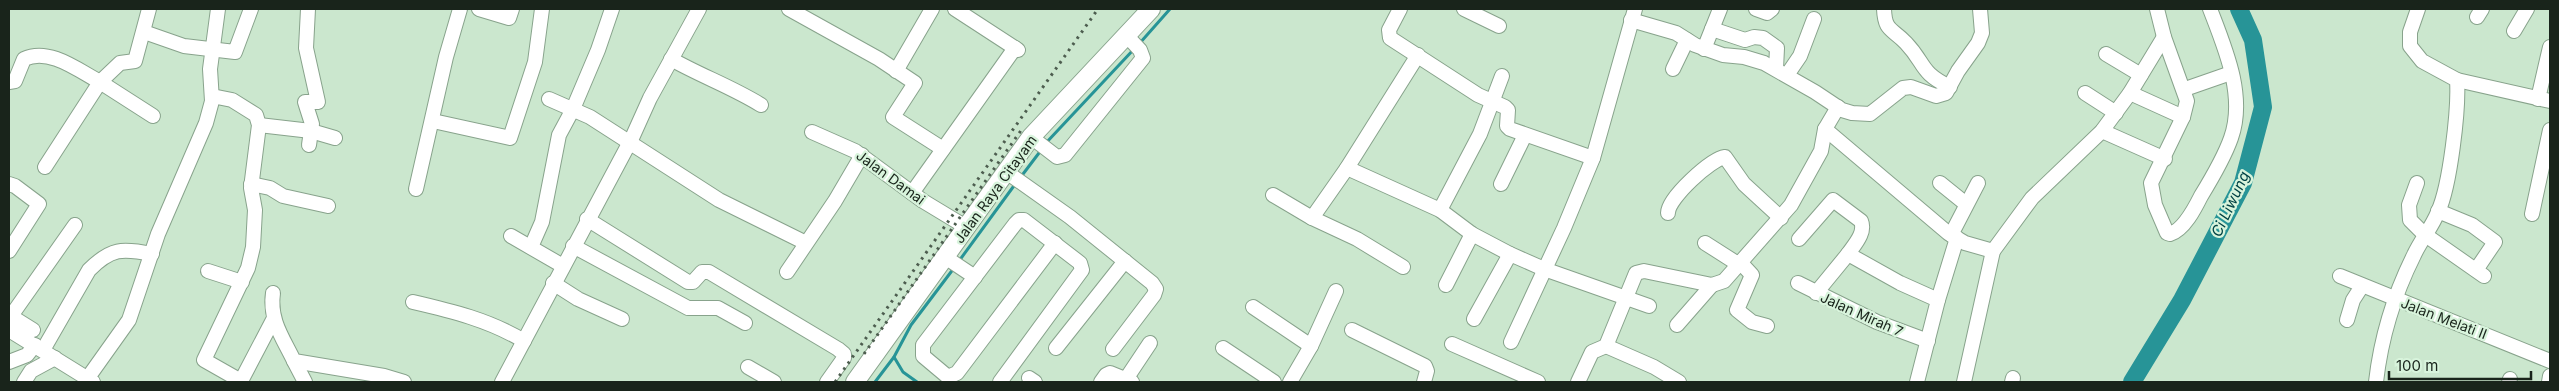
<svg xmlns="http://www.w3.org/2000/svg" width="2559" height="391" font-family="Inter,sans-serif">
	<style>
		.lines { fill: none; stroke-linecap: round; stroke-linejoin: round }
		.stream { stroke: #279497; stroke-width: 3 }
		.river { stroke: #279497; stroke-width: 18 }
		.minor-casing { stroke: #88a38c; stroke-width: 16 }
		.major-casing { stroke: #88a38c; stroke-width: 20 }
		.minor { stroke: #fff; stroke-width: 14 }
		.major { stroke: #fff; stroke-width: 18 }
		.rail { stroke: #4d5d4f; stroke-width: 3; stroke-dasharray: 2.5 5; stroke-linecap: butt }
		.labels { text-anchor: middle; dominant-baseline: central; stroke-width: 4.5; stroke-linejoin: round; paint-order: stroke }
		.street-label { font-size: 14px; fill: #19241b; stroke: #d8f4dc }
		.water-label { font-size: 15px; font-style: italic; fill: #004244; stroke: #d8f4dc }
	</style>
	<rect width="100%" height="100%" fill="#cbe7ce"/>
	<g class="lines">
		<g class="stream">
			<path d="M1139,44L1170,9"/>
			<path d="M1045,144L1135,48"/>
			<path d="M1020,178L1042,149"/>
			<path d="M959,261L1016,183"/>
			<path d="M894,357L903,372L917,382"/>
			<path d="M875,382L894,357L911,325L954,268"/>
		</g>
		<path class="river" d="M2132,382L2182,300L2243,183L2263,107L2253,40L2239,9"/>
		<g class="minor-casing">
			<g id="minor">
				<path d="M308,9L306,48L318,102H305L312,124L309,145"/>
				<path d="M479,9L509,18L512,9"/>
				<path d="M789,9L879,59L915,83L893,117L943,149"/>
				<path d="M955,9L1018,50"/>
				<path d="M1400,9L1389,30L1390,38L1478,95L1505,107L1508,110L1507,126L1510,129L1593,158"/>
				<path d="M1464,9L1499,26"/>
				<path d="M1756,9L1767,13L1772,9"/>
				<path d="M1884,9C1885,32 1892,28 1906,43C1926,64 1919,72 1950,87"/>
				<path d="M2157,9L2164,37L2187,101L2183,117L2151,183L2155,205L2167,233L2170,234C2184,230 2195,208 2201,196C2212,178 2224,158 2231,138C2246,96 2225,48 2210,9"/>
				<path d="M2477,17L2482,9"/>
				<path d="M1631,20L1676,33L1695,45L1723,55L1744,57L1764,63L1815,92L1842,110L1852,113L1870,114L1903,88L1911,87L1936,96L1946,93L1958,71L1978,43L1982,33L1980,9"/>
				<path d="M1712,29L1745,40L1754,37L1763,38L1777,48L1776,69"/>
				<path d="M2514,31L2527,9"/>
				<path d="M144,32L184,46L235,52L251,9"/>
				<path d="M1704,49L1720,9"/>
				<path d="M2106,54L2141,75"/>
				<path d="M671,59C701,76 732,87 761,105"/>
				<path d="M1673,69L1687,40"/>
				<path d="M896,71L932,9"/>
				<path d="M1787,75L1800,56L1814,19"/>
				<path d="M2457,80L2550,101"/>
				<path d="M9,82L15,81L24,59C49,47 78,70 100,82L120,63L135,61L149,9"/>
				<path d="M2185,89L2231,73"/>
				<path d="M2085,93L2116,113"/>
				<path d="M2130,93L2183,117"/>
				<path d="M212,96L232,100L256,115L259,125L251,188L255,210L253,247L248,268L204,360L241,381L273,320"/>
				<path d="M549,99L590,117L719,200L806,243"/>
				<path d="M2538,99L2550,47"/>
				<path d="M433,121L510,138L535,62L542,9"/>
				<path d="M259,125L311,131L335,138"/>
				<path d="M1825,129L1948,233L1965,243L1993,251"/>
				<path d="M2102,131L2165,159"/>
				<path d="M812,132L855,151L923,201L966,227"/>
				<path d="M1031,137L1057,157L1065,155L1143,58L1140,50L1126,35"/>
				<path d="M45,167L100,82L153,116"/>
				<path d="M1347,168L1440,210L1472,234L1510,254L1544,269L1649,306"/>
				<path d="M1005,171L1070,217L1152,283L1156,289L1154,295L1113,349"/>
				<path d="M1940,183L1966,204"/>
				<path d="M2417,183L2409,205L2410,220L2424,234L2484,276"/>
				<path d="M9,184L15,186L39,204L9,251"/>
				<path d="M251,184L270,188L283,196L328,206"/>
				<path d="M1501,184L1525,135"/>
				<path d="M416,189L446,57L460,9"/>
				<path d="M912,193L1015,48"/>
				<path d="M1273,195L1312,218L1357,239L1403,267"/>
				<path d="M1440,210L1480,134L1502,76"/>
				<path d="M2438,211L2472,225L2495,242L2476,270"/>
				<path d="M1668,213C1668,198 1711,159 1725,157L1744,184L1781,218"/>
				<path d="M2532,214L2550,130"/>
				<path d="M1312,218L1347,168L1418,55"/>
				<path d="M587,219L688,282H693L702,272H709L838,349L844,354V358L827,382"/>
				<path d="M1951,235L1978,183"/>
				<path d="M511,236L563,266"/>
				<path d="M1799,239L1833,200L1861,221C1866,233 1854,245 1848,254L1900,283L1938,300L1917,382"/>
				<path d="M1705,243L1738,264"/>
				<path d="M573,246L688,308H718L745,323"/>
				<path d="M531,247L542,222L559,135L573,109L598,50L612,9"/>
				<path d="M945,257L975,277"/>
				<path d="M1740,262L1752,275L1737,310L1752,322L1767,326"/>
				<path d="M208,271L242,282"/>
				<path d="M787,272L835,201L862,155"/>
				<path d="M2340,276L2550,361"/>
				<path d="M553,283L578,299L622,319"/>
				<path d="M1798,283L1877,322L1928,341"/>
				<path d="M1446,285L1472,234"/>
				<path d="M273,293C269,320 283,338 294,361L384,376L404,382"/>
				<path d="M1816,293L1848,254"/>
				<path d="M1938,300L1957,238"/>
				<path d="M413,302C452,311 489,320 524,341"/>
				<path d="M1253,307L1311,346"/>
				<path d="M9,315L33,330"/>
				<path d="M11,316L75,225"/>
				<path d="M1474,319L1510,254"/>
				<path d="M2347,320L2353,300L2362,286"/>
				<path d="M1677,325L1712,285"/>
				<path d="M9,330L93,382"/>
				<path d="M1352,330L1425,366L1427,371L1424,382"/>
				<path d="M1511,342L1564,228L1593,158L1635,9"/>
				<path d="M1452,344L1538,382"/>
				<path d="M1606,346L1654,367L1679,382"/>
				<path d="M1056,348L1125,261"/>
				<path d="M1223,348L1274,382"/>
				<path d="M43,350L89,270C111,248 122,248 152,254"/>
				<path d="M294,361L305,382"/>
				<path d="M9,362L27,355L35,345"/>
				<path d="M748,367L774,382"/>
				<path d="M948,377L957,373L1055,243"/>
				<path d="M1029,378L1035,382"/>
				<path d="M87,379L129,320L158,234L206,123L212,101L210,69L218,9"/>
				<path d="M1126,379L1150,343"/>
				<path d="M24,382L31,371L55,358"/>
				<path d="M502,382L632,138L650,98L699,9"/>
				<path d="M949,382L948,377L923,356V345L1015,224L1019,220H1024L1080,263L1082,270L1000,382"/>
				<path d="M1101,382L1106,375L1110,373L1132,382"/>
				<path d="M1290,382L1311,346L1336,291"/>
				<path d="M1578,382L1592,352L1606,346L1636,273L1644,271L1712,285L1724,281L1791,205L1821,151L1825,129L1838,107"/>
				<path d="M1964,382L1993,251L2032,198L2102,131L2130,93L2164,37"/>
				<path d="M2012,382L2013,378"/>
				<path d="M2376,382C2381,338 2394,295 2414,255C2421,240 2432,227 2438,212C2450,186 2459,109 2457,80L2422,61L2410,46V32L2418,9"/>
				<path d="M2509,382L2510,379"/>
				<path d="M2549,382L2550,376"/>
			</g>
		</g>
		<g class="major-casing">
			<path id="major" d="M855,382L1031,137L1151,9"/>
		</g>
		<use href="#minor" class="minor"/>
		<use href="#major" class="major"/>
		<g class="rail">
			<path d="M864,354L1022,129"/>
			<path d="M835,382L1098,9"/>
		</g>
	</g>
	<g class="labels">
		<g class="street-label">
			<text transform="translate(891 177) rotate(36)">Jalan Damai</text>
			<text transform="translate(995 189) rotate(-54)">Jalan Raya Citayam</text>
			<text transform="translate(1862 314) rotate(24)">Jalan Mirah 7</text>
			<text transform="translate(2444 318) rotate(21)">Jalan Melati II</text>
		</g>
		<g class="water-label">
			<text transform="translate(2230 204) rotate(-65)">Ci Liwung</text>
		</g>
	</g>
	<rect width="2559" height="391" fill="none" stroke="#19241b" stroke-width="20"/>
	<path d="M2389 371v8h142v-8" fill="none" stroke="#19241b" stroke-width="2.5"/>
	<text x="2396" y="371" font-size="15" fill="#19241b" stroke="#d8f4dc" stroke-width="4" paint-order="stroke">100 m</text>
</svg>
